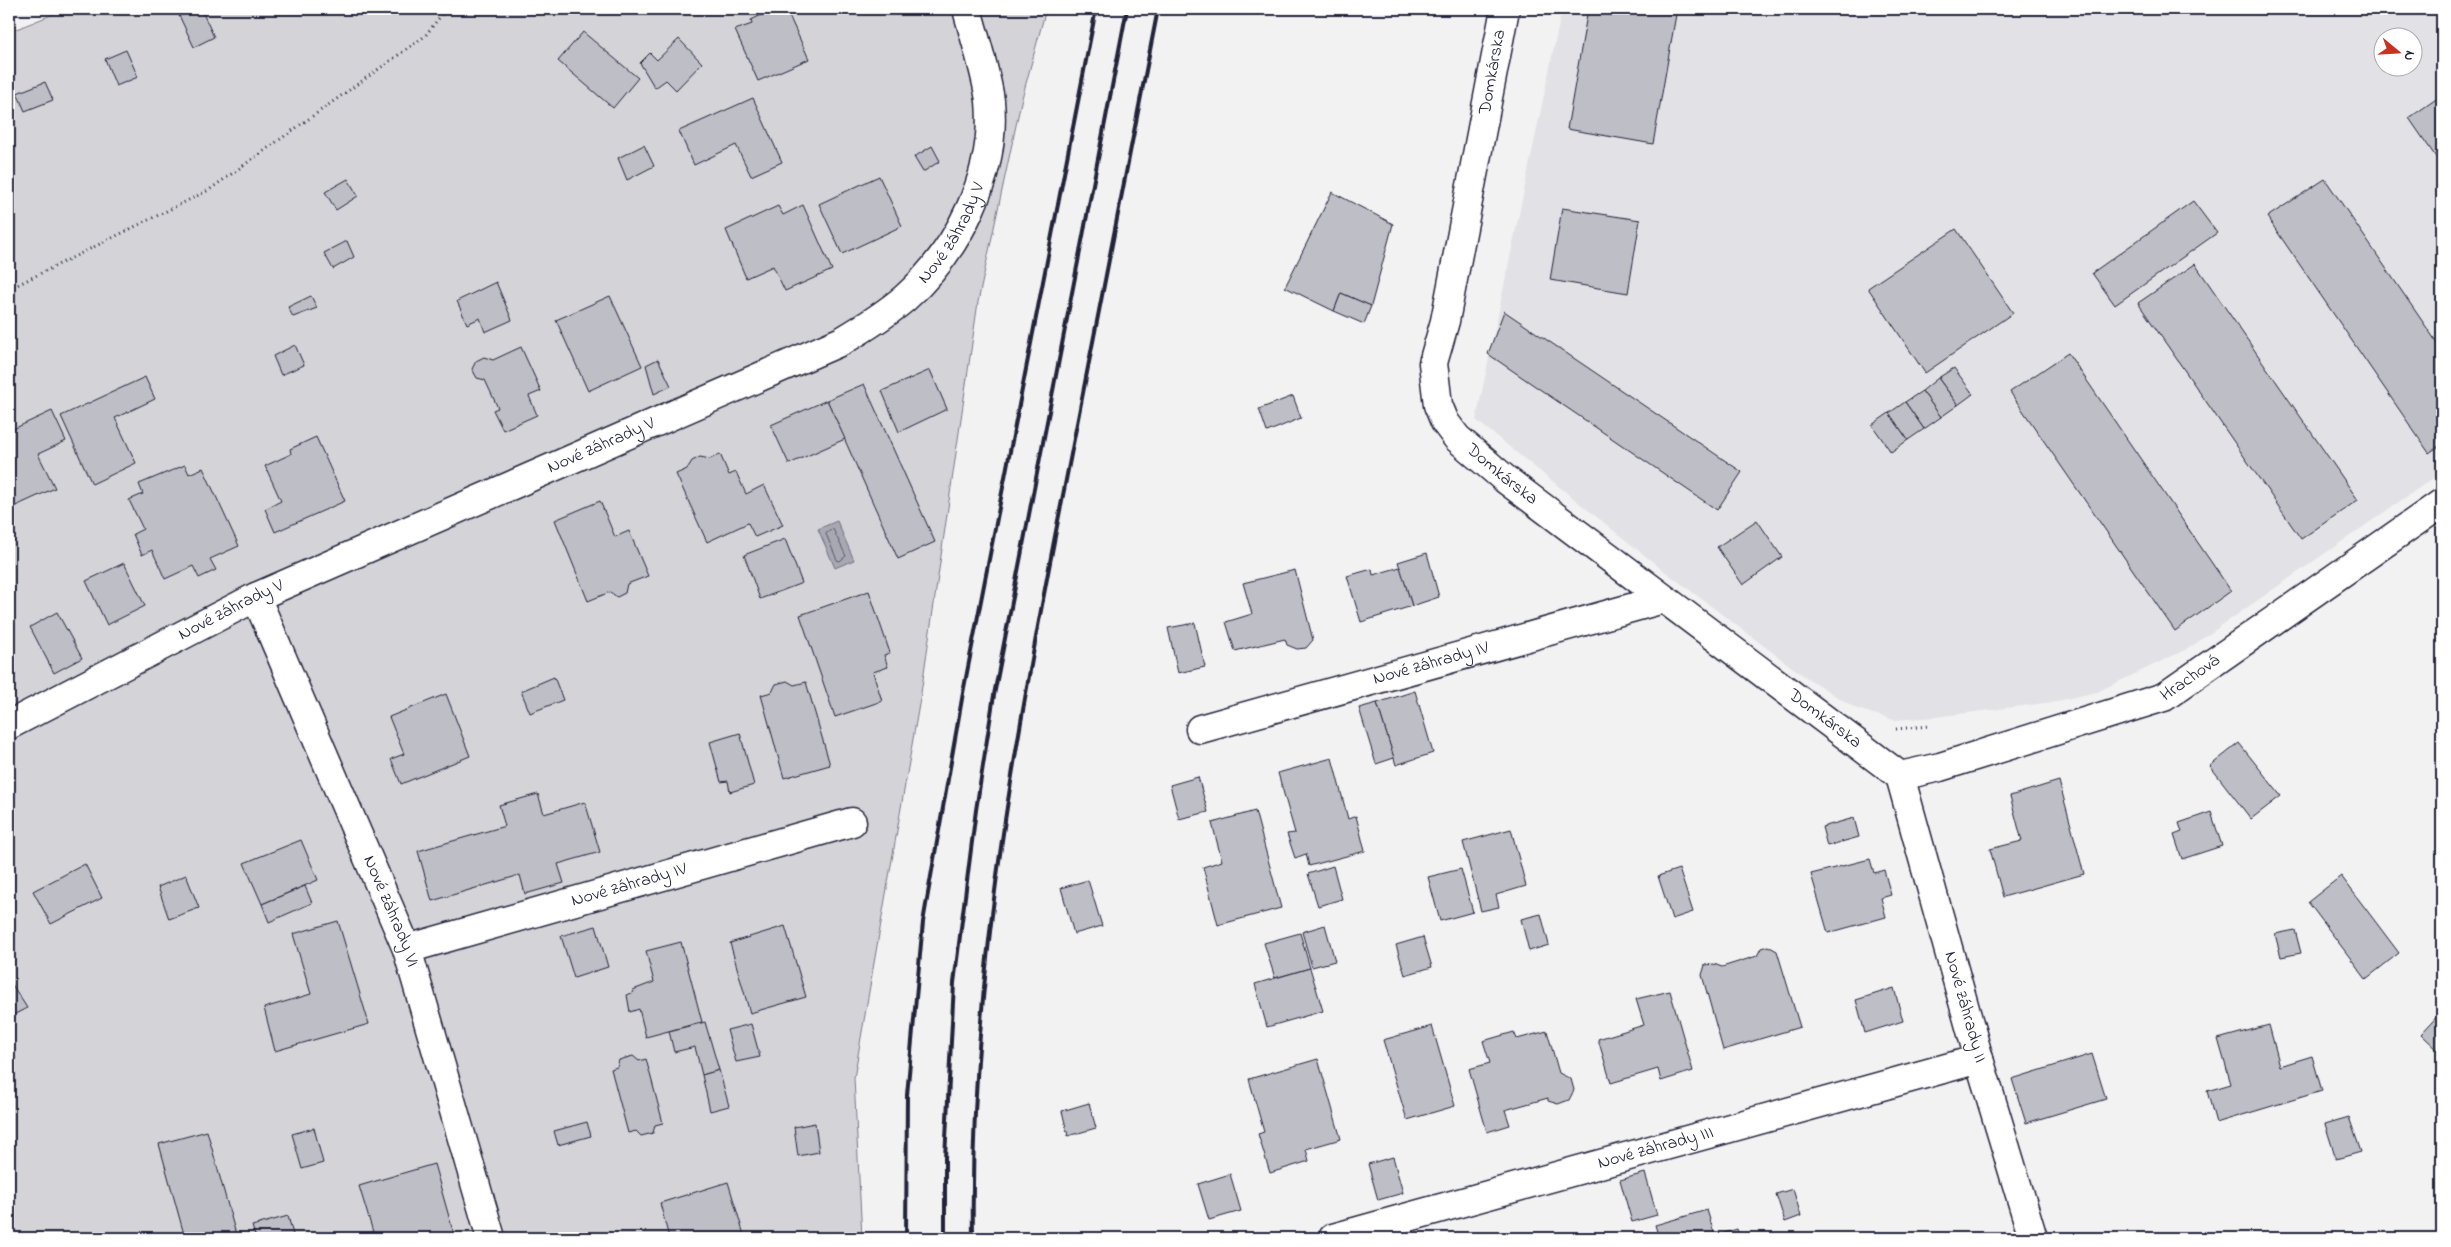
<svg xmlns="http://www.w3.org/2000/svg" width="2451" height="1247" font-family="'Indie Flower',sans-serif">
	<style>
		.built { fill: #e2e2e6; fill-rule: evenodd }
		.green { fill: #d3d3d8; stroke: #7a7a8a }
		.water { fill: #a8a8b2; stroke: #727282 }
		.lines { fill: none; stroke-linecap: round; stroke-linejoin: round }
		.shore { stroke: #58586b; stroke-width: 1 }
		.building { fill: #bebec6; stroke: #22223b }
		.minor-casing { stroke: #22223b; stroke-width: 31 }
		.path { stroke: #22223b; stroke-width: 3; stroke-dasharray: 1 4; stroke-linecap: butt }
		.minor { stroke: #fff; stroke-width: 28 }
		.rail { stroke: #22223b; stroke-width: 4 }
		.labels { text-anchor: middle; dominant-baseline: central; stroke-width: 4; stroke-linejoin: round; paint-order: stroke }
		.street-label { font-size: 18px; fill: #22223b; stroke: #fff }
	</style>
	<rect width="100%" height="100%" fill="#f2f2f3"/>
	<filter id="ink" filterUnits="userSpaceOnUse"><feTurbulence type="fractalNoise" baseFrequency=".02" numOctaves="2"/><feDisplacementMap in="SourceGraphic" scale="10" xChannelSelector="R" yChannelSelector="G"/><feConvolveMatrix kernelMatrix="1 2 1 2 8 2 1 2 1" color-interpolation-filters="sRGB"/></filter>
	<g filter="url(#ink)">
		<path class="built" d="M1562,9H2442V472L2189,648L2097,692L2053,702L1936,717L1894,720L1857,709L1804,676L1659,567L1476,420ZM2384,38H2414V68H2384Z"/>
		<path class="green" d="M66,9H1046L1021,102L978,302L921,693L854,1078L862,1238H9V32Z"/>
		<path class="water" d="M837,521L854,560L835,568L818,529Z"/>
		<g class="lines">
			<path class="shore" d="M833,529L846,556L840,561L837,560L826,534Z"/>
		</g>
		<g class="building">
			<path d="M176,9H201L214,37L194,47Z"/>
			<path d="M786,9L809,59L758,81L735,30L752,24L751,20L768,12L770,15Z"/>
			<path d="M1588,9H1677L1653,144L1567,129Z"/>
			<path d="M583,32L638,78L613,108L558,61Z"/>
			<path d="M679,39L702,63L676,90L666,80L655,88L640,63L650,53L657,60Z"/>
			<path d="M126,50L138,77L116,86L105,59Z"/>
			<path d="M45,82L53,100L25,111L17,93Z"/>
			<path d="M2442,95V166L2409,118Z"/>
			<path d="M753,98L782,162L751,176L736,145L694,165L679,131Z"/>
			<path d="M644,145L654,166L627,180L618,158Z"/>
			<path d="M932,146L940,161L923,172L914,157Z"/>
			<path d="M879,176L902,226L842,254L819,204Z"/>
			<path d="M348,179L358,196L336,210L325,192Z"/>
			<path d="M2325,179L2442,350V444L2429,453L2267,217Z"/>
			<path d="M1332,192L1393,224L1371,306L1341,293L1334,311L1285,287Z"/>
			<path d="M2193,201L2217,233L2115,305L2092,273Z"/>
			<path d="M803,205L832,270L785,291L773,266L746,278L726,230L778,206L783,215Z"/>
			<path d="M1562,208L1640,220L1628,293L1550,280Z"/>
			<path d="M1956,229L2013,313L1925,373L1868,288Z"/>
			<path d="M347,241L354,257L333,269L324,253Z"/>
			<path d="M2195,264L2358,500L2301,539L2138,303Z"/>
			<path d="M496,282L512,320L485,332L480,318L467,324L457,301Z"/>
			<path d="M1341,293L1371,306L1364,324L1334,311Z"/>
			<path d="M311,296L317,308L293,317L288,307Z"/>
			<path d="M610,296L642,366L588,391L556,320Z"/>
			<path d="M1504,311L1742,472L1717,510L1488,354Z"/>
			<path d="M295,345L304,365L281,375L273,356Z"/>
			<path d="M521,347L541,391L529,396L537,415L503,430L493,410L498,408L485,380L477,378L472,369L476,361L484,357L493,360Z"/>
			<path d="M2068,353L2231,591L2175,631L2010,392Z"/>
			<path d="M658,359L671,386L654,394L646,365Z"/>
			<path d="M1954,368L1973,394L1958,405L1938,378Z"/>
			<path d="M930,370L947,409L899,432L882,391Z"/>
			<path d="M145,377L155,399L115,418L136,463L92,484L61,416Z"/>
			<path d="M1938,378L1958,405L1941,417L1922,391Z"/>
			<path d="M864,384L935,542L898,559L827,400Z"/>
			<path d="M1922,391L1941,417L1924,429L1905,402Z"/>
			<path d="M1293,396L1301,418L1267,432L1259,409Z"/>
			<path d="M827,400L845,439L789,464L771,425Z"/>
			<path d="M1905,402L1924,429L1908,440L1889,413Z"/>
			<path d="M52,411L66,441L38,454L55,488L9,509V431Z"/>
			<path d="M1889,413L1908,440L1891,452L1872,425Z"/>
			<path d="M316,437L345,501L275,532L265,509L281,501L265,466L291,454L290,449Z"/>
			<path d="M720,454L729,475L736,472L746,494L764,485L783,525L755,537L748,523L707,542L676,474L687,469L692,461L700,457L710,459Z"/>
			<path d="M185,465L189,474L203,468L239,546L210,559L216,570L199,578L193,566L165,579L152,550L142,555L133,534L143,529L129,500L143,494L139,484Z"/>
			<path d="M600,501L615,537L629,531L648,576L627,584L625,593L617,597L610,592L588,601L555,520Z"/>
			<path d="M1757,520L1782,557L1743,585L1717,547Z"/>
			<path d="M785,539L802,583L760,599L744,555Z"/>
			<path d="M1427,553L1439,597L1412,606L1398,562Z"/>
			<path d="M124,563L145,606L107,625L86,581Z"/>
			<path d="M1400,567L1412,606L1361,622L1347,576L1372,569L1373,575Z"/>
			<path d="M1295,570L1313,640L1306,648L1297,649L1287,645L1285,639L1235,651L1226,622L1252,614L1243,583Z"/>
			<path d="M869,591L890,653L884,655L888,667L873,672L882,701L835,717L800,615Z"/>
			<path d="M57,612L82,658L54,673L30,627Z"/>
			<path d="M1195,623L1205,667L1178,673L1168,628Z"/>
			<path d="M554,677L563,700L530,713L521,691Z"/>
			<path d="M787,681L794,685L806,682L830,765L784,778L761,695L772,692L776,684Z"/>
			<path d="M1415,691L1433,753L1396,765L1377,703Z"/>
			<path d="M446,694L470,756L401,784L391,759L404,754L389,717Z"/>
			<path d="M1377,703L1394,758L1376,764L1359,708Z"/>
			<path d="M740,733L754,785L730,792L728,781L721,782L710,742Z"/>
			<path d="M2239,743L2281,796L2251,819L2210,766Z"/>
			<path d="M1332,758L1348,819L1356,816L1365,851L1309,866L1306,854L1295,858L1287,834L1295,833L1278,773Z"/>
			<path d="M1198,777L1208,812L1179,819L1170,785Z"/>
			<path d="M2059,781L2084,874L2003,897L1990,849L2022,841L2010,796Z"/>
			<path d="M538,794L544,814L585,802L600,852L558,864L564,883L525,894L520,875L432,901L418,851L505,826L499,805Z"/>
			<path d="M1255,811L1281,908L1218,925L1203,867L1222,861L1212,823Z"/>
			<path d="M2211,812L2222,846L2182,859L2174,835L2182,832L2179,823Z"/>
			<path d="M1854,818L1859,837L1827,846L1822,827Z"/>
			<path d="M1511,829L1526,886L1496,895L1499,907L1481,911L1463,842Z"/>
			<path d="M301,840L318,880L262,904L244,863Z"/>
			<path d="M1870,859L1874,873L1884,870L1891,895L1881,898L1886,917L1828,933L1811,874Z"/>
			<path d="M85,864L102,898L51,924L33,891Z"/>
			<path d="M1333,866L1342,899L1318,906L1308,874Z"/>
			<path d="M1461,869L1473,912L1440,921L1428,877Z"/>
			<path d="M1679,869L1693,912L1672,919L1658,876Z"/>
			<path d="M186,875L199,908L169,919L158,887Z"/>
			<path d="M2341,876L2399,953L2366,979L2308,902Z"/>
			<path d="M1088,880L1102,926L1074,934L1061,888Z"/>
			<path d="M305,886L312,903L269,922L262,904Z"/>
			<path d="M1541,914L1549,945L1529,951L1521,919Z"/>
			<path d="M338,921L369,1024L275,1051L264,1008L311,994L293,934Z"/>
			<path d="M1325,925L1335,961L1312,967L1302,932Z"/>
			<path d="M596,926L608,967L574,978L561,936Z"/>
			<path d="M785,926L806,997L750,1013L730,943Z"/>
			<path d="M2295,930L2301,953L2281,957L2275,934Z"/>
			<path d="M1300,933L1310,968L1275,978L1264,943Z"/>
			<path d="M1423,937L1432,967L1405,975L1396,945Z"/>
			<path d="M681,942L702,1022L646,1037L639,1009L630,1012L627,995L634,992L633,990L654,982L646,951Z"/>
			<path d="M1768,946L1777,951L1800,1027L1723,1050L1702,975L1705,965L1714,964L1722,967L1757,956L1761,948Z"/>
			<path d="M1310,968L1323,1011L1267,1027L1255,984Z"/>
			<path d="M11,983L27,1008L13,1015L9,1009V985Z"/>
			<path d="M1894,988L1903,1021L1865,1033L1856,1000Z"/>
			<path d="M1670,991L1693,1071L1661,1081L1658,1069L1611,1083L1598,1039L1644,1025L1636,999Z"/>
			<path d="M2442,1011V1054L2421,1034Z"/>
			<path d="M705,1022L719,1070L702,1075L695,1047L674,1052L669,1031Z"/>
			<path d="M751,1024L760,1057L736,1062L727,1030Z"/>
			<path d="M2269,1025L2280,1066L2312,1056L2322,1091L2216,1123L2207,1091L2231,1084L2218,1039Z"/>
			<path d="M1432,1026L1455,1106L1407,1120L1383,1040Z"/>
			<path d="M1547,1031L1559,1073L1571,1079L1574,1090L1569,1100L1558,1104L1548,1101V1098L1505,1110L1510,1125L1487,1132L1469,1069L1490,1063L1483,1041L1514,1032L1517,1039Z"/>
			<path d="M2092,1054L2106,1099L2026,1123L2012,1079Z"/>
			<path d="M633,1056L639,1061L646,1059L663,1123L655,1125L653,1133L641,1136L636,1131L628,1133L611,1069L617,1067L619,1060Z"/>
			<path d="M1318,1059L1341,1139L1306,1149L1309,1161L1270,1173L1258,1134L1264,1132L1249,1079Z"/>
			<path d="M719,1070L729,1106L710,1111L702,1075Z"/>
			<path d="M1089,1103L1096,1128L1068,1136L1062,1111Z"/>
			<path d="M2349,1117L2361,1152L2336,1159L2325,1124Z"/>
			<path d="M587,1122L591,1136L558,1145L554,1131Z"/>
			<path d="M815,1123L819,1152L798,1156L794,1127Z"/>
			<path d="M314,1128L323,1163L302,1169L292,1134Z"/>
			<path d="M207,1131L237,1238H185L159,1144Z"/>
			<path d="M1393,1157L1403,1193L1378,1200L1368,1164Z"/>
			<path d="M434,1164L455,1238H352L373,1232L359,1186Z"/>
			<path d="M1645,1173L1657,1215L1632,1222L1620,1180Z"/>
			<path d="M1230,1174L1241,1211L1209,1220L1198,1184Z"/>
			<path d="M728,1182L744,1235L734,1238H669L660,1203Z"/>
			<path d="M1793,1189L1801,1216L1785,1222L1776,1194Z"/>
			<path d="M1707,1210L1715,1236L1737,1229L1740,1238H1659L1655,1225Z"/>
			<path d="M288,1216L294,1238H256L252,1226Z"/>
		</g>
		<g class="lines">
			<g class="minor-casing">
				<g id="minor">
					<path id="s1" d="M1505,9L1445,321L1433,363L1438,405L1445,422L1457,438L1505,479L1900,776"/>
					<path id="s2" d="M256,597L407,949L491,1238"/>
					<path id="s3" d="M9,725L256,597L842,341C864,328 885,315 905,298C958,251 997,174 990,101C987,75 974,36 967,9"/>
					<path id="s4" d="M1200,729L1663,599"/>
					<path id="s5" d="M1900,776L1940,767L2164,697L2442,503"/>
					<path id="s6" d="M1900,776L1979,1059L2033,1238"/>
					<path id="s7" d="M407,949L852,822"/>
					<path id="s8" d="M1333,1238L1979,1059"/>
				</g>
			</g>
			<g class="path">
				<path d="M9,289L209,190L425,36L446,9"/>
				<path d="M1896,729L1929,726"/>
			</g>
			<use href="#minor" class="minor"/>
			<g class="rail">
				<path d="M906,1238L907,1095L923,922L963,693L1096,9"/>
				<path d="M945,1238V1158L954,983L976,810L994,695L1127,9"/>
				<path d="M973,1238C969,999 1011,764 1056,531C1090,357 1124,183 1158,9"/>
			</g>
		</g>
	</g>
	<g class="labels">
		<g class="street-label">
			<text transform="translate(1493 72) rotate(-80)">Domkárska</text>
			<text stroke="none"><textPath href="#s3" startOffset="1075">Nové záhrady V</textPath></text>
			<text stroke="none"><textPath href="#s3" startOffset="655">Nové záhrady V</textPath></text>
			<text stroke="none"><textPath href="#s1" startOffset="500">Domkárska</textPath></text>
			<text stroke="none"><textPath href="#s3" startOffset="250">Nové záhrady V</textPath></text>
			<text stroke="none"><textPath href="#s4" startOffset="240">Nové záhrady IV</textPath></text>
			<text stroke="none"><textPath href="#s5" startOffset="308">Hrachová</textPath></text>
			<text stroke="none"><textPath href="#s1" startOffset="905">Domkárska</textPath></text>
			<text stroke="none"><textPath href="#s7" startOffset="231">Nové záhrady IV</textPath></text>
			<text stroke="none"><textPath href="#s2" startOffset="342">Nové záhrady VI</textPath></text>
			<text stroke="none"><textPath href="#s6" startOffset="240">Nové záhrady II</textPath></text>
			<text stroke="none"><textPath href="#s8" startOffset="335">Nové záhrady III</textPath></text>
		</g>
	</g>
	<rect width="2451" height="1247" fill="none" stroke="#fff" stroke-width="30"/>
	<rect x="15" y="15" width="2421" height="1217" fill="none" stroke="#22223b" stroke-width="2" filter="url(#ink)"/>
	<g transform="translate(2398 52) rotate(108)"><circle r="24" fill="#ffffff" stroke="#a7a7b1"/>
	<path d="M0-4L9 19L0 12L-9 19Z" fill="#c8321e"/>
	<text y="-8" font-size="14" font-weight="bold" text-anchor="middle" fill="#22223b">N</text>
	</g>
</svg>
